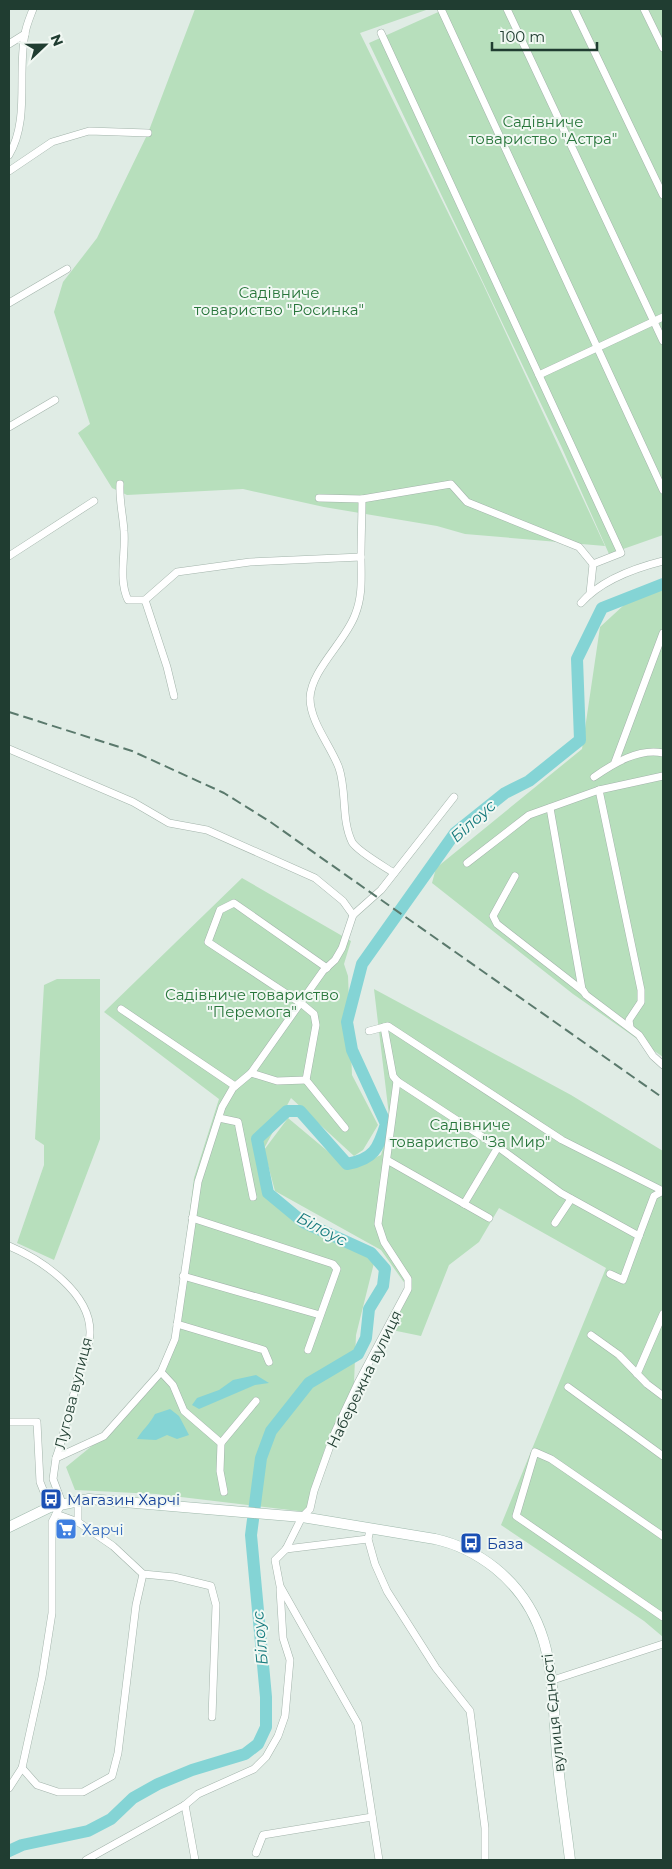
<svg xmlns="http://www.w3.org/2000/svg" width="672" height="1869" font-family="Montserrat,sans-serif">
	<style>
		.green { fill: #b7dfbc }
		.water { fill: #84d4d5 }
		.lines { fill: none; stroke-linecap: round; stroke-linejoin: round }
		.river { stroke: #84d4d5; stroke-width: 12 }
		.street-casing { stroke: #a3b4ab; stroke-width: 8 }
		.secondary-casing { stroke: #9eb8ab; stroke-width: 11 }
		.street { stroke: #fff; stroke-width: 7 }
		.secondary { stroke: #fff; stroke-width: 10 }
		.rail { stroke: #5a796c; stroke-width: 2; stroke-dasharray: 10 5; stroke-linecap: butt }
		.labels { text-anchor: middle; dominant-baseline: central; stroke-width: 4; stroke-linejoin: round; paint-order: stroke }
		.park-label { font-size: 15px; fill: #28763b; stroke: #f1f8f3 }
		.street-label { font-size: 15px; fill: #203d31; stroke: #f1f8f3 }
		.transit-label { font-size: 15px; fill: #164399; stroke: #f1f8f3; text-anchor: start }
		.shop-label { font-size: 15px; fill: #366cbe; stroke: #f1f8f3; text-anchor: start }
		.water-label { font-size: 16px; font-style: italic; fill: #167a7d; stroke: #f1f8f3 }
	</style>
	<rect width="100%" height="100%" fill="#e0ece5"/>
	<g class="green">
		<path d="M195,9H429L360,33L483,284L605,546L465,534L437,526L324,507L243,489L127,495L112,488L78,433L90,424L54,312L63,282L97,238L148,133Z"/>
		<path d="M445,9H663V535L609,554L562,448L369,43Z"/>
		<path d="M663,586V1057L573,994L432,883L436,868L582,749L600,627L637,593Z"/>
		<path d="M242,878L351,941L344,964L348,976L352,1075L378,1125L363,1150L354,1156L291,1098L258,1160L265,1188L276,1206L375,1259L356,1335L354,1383L325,1448L307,1512L156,1494L75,1490L66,1467L104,1436L171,1357L194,1178L219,1099L104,1012Z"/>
		<path d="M57,979H100V1139L54,1260L17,1243L44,1165V1145L35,1139L44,985Z"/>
		<path d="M374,989L571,1095L663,1151V1637L644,1621L501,1525L606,1268L499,1208L479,1242L449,1265L421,1336L387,1329L408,1288L381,1250L275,1191L264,1150L288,1118L349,1169L381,1155L390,1124Z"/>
	</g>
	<g class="water">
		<path d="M256,1375L269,1383L255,1385L199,1409L192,1405L197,1398L219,1390L233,1380Z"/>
		<path d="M170,1409L179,1416L189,1435L177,1439L167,1435L156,1440L137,1439C142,1430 150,1424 155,1414Z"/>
	</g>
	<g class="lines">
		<path class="river" d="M9,1851L22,1845L88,1831L111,1819L133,1798L158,1784L192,1770L245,1754L258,1744L266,1727V1697L251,1535L261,1458L271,1431L309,1383L358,1354L366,1338L369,1309L383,1286L385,1269L371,1253L303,1222L268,1193L257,1139L287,1111H300L347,1164C374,1159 378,1149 386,1124L352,1050L347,1022L362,964L455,833L505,793L529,781L580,740L577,659L602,608L663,584"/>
		<g class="street-casing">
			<g id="street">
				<path d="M441,9L663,490"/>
				<path d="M507,9L663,341"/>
				<path d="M574,9L663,195"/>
				<path d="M644,9L663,48"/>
				<path d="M381,33L621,553L593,564L590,593"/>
				<path d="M9,44L25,34"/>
				<path d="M9,155C30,119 17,74 25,34C26,26 30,17 33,9"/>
				<path d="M9,171L52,142L89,131L148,133"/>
				<path d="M9,303L67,269"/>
				<path d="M539,375L663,317"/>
				<path d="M9,427L55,400"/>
				<path d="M120,484C119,500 123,515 124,531C126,553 118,579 128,600H145L177,572L250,562L361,557"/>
				<path d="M319,498L362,499L451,484L467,502L579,547L593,564"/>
				<path d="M362,499C362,518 361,537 361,556C361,577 363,595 355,615C345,642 311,670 310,698C310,722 331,746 339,768C347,792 341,819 352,842C357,851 385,867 394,873"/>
				<path d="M9,556L94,501"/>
				<path d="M145,600L167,667L174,696"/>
				<path d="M581,603C601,580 635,568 663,561"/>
				<path d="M9,749L133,802L169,823L207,830L315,878L343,901L353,915"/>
				<path d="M615,762L663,633"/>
				<path d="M594,777C614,763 639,748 663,753"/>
				<path d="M599,790L641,990V1002L629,1020L630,1027"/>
				<path d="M550,808L582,989L586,995L639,1035L653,1056L663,1065"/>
				<path d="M467,863L529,815L599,790L663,776"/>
				<path d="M515,876L493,916L497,924L583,991"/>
				<path d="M327,968L234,903L220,910L208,942L302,1004L314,1014L316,1025L306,1080L345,1128"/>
				<path d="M121,1009L235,1086"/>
				<path d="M384,1027L393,1076L397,1081L498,1147L561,1193L639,1236L654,1196L663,1191"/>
				<path d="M369,1031L388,1026L562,1140L663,1191"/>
				<path d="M251,1073L277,1081L306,1080"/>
				<path d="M219,1118L238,1122L253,1197"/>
				<path d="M387,1160L489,1218"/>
				<path d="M464,1204L498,1147"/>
				<path d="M192,1218L333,1264L337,1269L308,1350"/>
				<path d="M555,1223L571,1199"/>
				<path d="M9,1246C42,1260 91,1293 90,1333C90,1347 81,1364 78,1377C71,1405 65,1432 56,1458"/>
				<path d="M610,1274L623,1280L639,1236"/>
				<path d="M183,1276L320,1315"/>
				<path d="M177,1324L264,1350L269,1362"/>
				<path d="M591,1335L619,1355L647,1384L663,1396"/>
				<path d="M161,1372L173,1385L184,1411L221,1443L220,1471L224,1492"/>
				<path d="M637,1374L663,1314"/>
				<path d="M568,1387L663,1456"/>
				<path d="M9,1422H37L40,1482L50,1507"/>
				<path d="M221,1443L256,1401"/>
				<path d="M78,1500V1522L113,1546L143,1574L174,1577L211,1586L216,1605L212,1717"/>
				<path d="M56,1514L78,1522"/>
				<path d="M370,1530L368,1539L375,1564L387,1591L436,1668L470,1711L485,1828V1860"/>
				<path d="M663,1536L551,1459L535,1452L516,1516L663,1617"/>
				<path d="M286,1549L368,1539"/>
				<path d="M553,1680L663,1644"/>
				<path d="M22,1768L37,1785L58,1792H83L112,1776L118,1753L136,1605L143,1574"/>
				<path d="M9,1788L22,1768L42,1677L52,1613V1522L62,1503L53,1479L56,1458L104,1436L161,1372L175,1339L198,1182L222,1107L233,1088L251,1073L323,971L335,960L342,948L353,915L381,890L454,797"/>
				<path d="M185,1805L195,1860"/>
				<path d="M256,1853L263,1835L372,1817"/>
				<path d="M86,1860L185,1805L198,1794L254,1769L266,1757L278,1736L285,1716L290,1660L283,1638L280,1589"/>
				<path d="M379,1860L358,1724L280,1586L275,1560L286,1549L302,1517L310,1509L314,1491L335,1432L358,1383L408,1289V1279L384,1242L378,1224L397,1081"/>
			</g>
		</g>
		<g class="secondary-casing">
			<path id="secondary" d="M9,1527L50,1507L89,1499L302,1517L435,1539C458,1544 476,1553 495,1568C557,1618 551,1684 557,1755C560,1790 566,1825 570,1860"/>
		</g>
		<use href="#street" class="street"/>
		<use href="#secondary" class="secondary"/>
		<path class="rail" d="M9,712L132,751L224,793L269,821L663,1098"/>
	</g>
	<defs>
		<g id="bus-square" transform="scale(1.125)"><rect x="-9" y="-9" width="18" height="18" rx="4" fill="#1a4fb4" stroke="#f1f8f3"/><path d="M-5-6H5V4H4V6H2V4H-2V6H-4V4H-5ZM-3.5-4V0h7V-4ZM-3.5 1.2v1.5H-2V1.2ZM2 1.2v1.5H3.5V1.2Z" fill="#fff"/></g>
		<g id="supermarket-square" transform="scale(1.125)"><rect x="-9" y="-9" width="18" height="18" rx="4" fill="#3f7fe0" stroke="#f1f8f3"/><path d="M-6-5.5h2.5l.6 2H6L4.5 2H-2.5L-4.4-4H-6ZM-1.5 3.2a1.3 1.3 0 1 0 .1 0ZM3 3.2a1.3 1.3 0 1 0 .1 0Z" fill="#fff"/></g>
	</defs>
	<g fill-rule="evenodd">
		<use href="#bus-square" x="51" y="1499"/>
		<use href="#supermarket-square" x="66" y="1529"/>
		<use href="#bus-square" x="471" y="1543"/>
	</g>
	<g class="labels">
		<g class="park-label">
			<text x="543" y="121">Садівниче<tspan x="543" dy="17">товариство "Астра"</tspan></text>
			<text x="279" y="292">Садівниче<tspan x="279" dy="17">товариство "Росинка"</tspan></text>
			<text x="252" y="994">Садівниче товариство<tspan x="252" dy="17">"Перемога"</tspan></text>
			<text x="470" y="1124">Садівниче<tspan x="470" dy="17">товариство "За Мир"</tspan></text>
		</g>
		<g class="street-label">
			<text transform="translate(364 1379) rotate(-64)">Набережна вулиця</text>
			<text transform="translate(73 1393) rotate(-76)">Лугова вулиця</text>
			<text transform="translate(553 1713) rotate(-96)">вулиця Єдності</text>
		</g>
		<g class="transit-label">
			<text x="67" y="1499">Магазин Харчі</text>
			<text x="487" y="1543">База</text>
		</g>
		<g class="shop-label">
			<text x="82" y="1529">Харчі</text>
		</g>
		<g class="water-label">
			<text transform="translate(473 821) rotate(-42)">Білоус</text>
			<text transform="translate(322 1229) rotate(28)">Білоус</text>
			<text transform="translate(260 1638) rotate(-95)">Білоус</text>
		</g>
	</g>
	<rect width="672" height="1869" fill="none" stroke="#203d31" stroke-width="20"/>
	<g transform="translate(45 45) rotate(68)" stroke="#f1f8f3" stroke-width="4" paint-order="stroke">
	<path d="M0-4L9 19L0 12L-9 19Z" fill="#203d31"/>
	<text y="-8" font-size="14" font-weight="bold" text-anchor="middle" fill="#203d31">N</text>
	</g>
	<path d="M492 42v8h105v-8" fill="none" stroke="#203d31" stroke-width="2.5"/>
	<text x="500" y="42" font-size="15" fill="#203d31" stroke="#f1f8f3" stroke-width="4" paint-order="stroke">100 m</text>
</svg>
